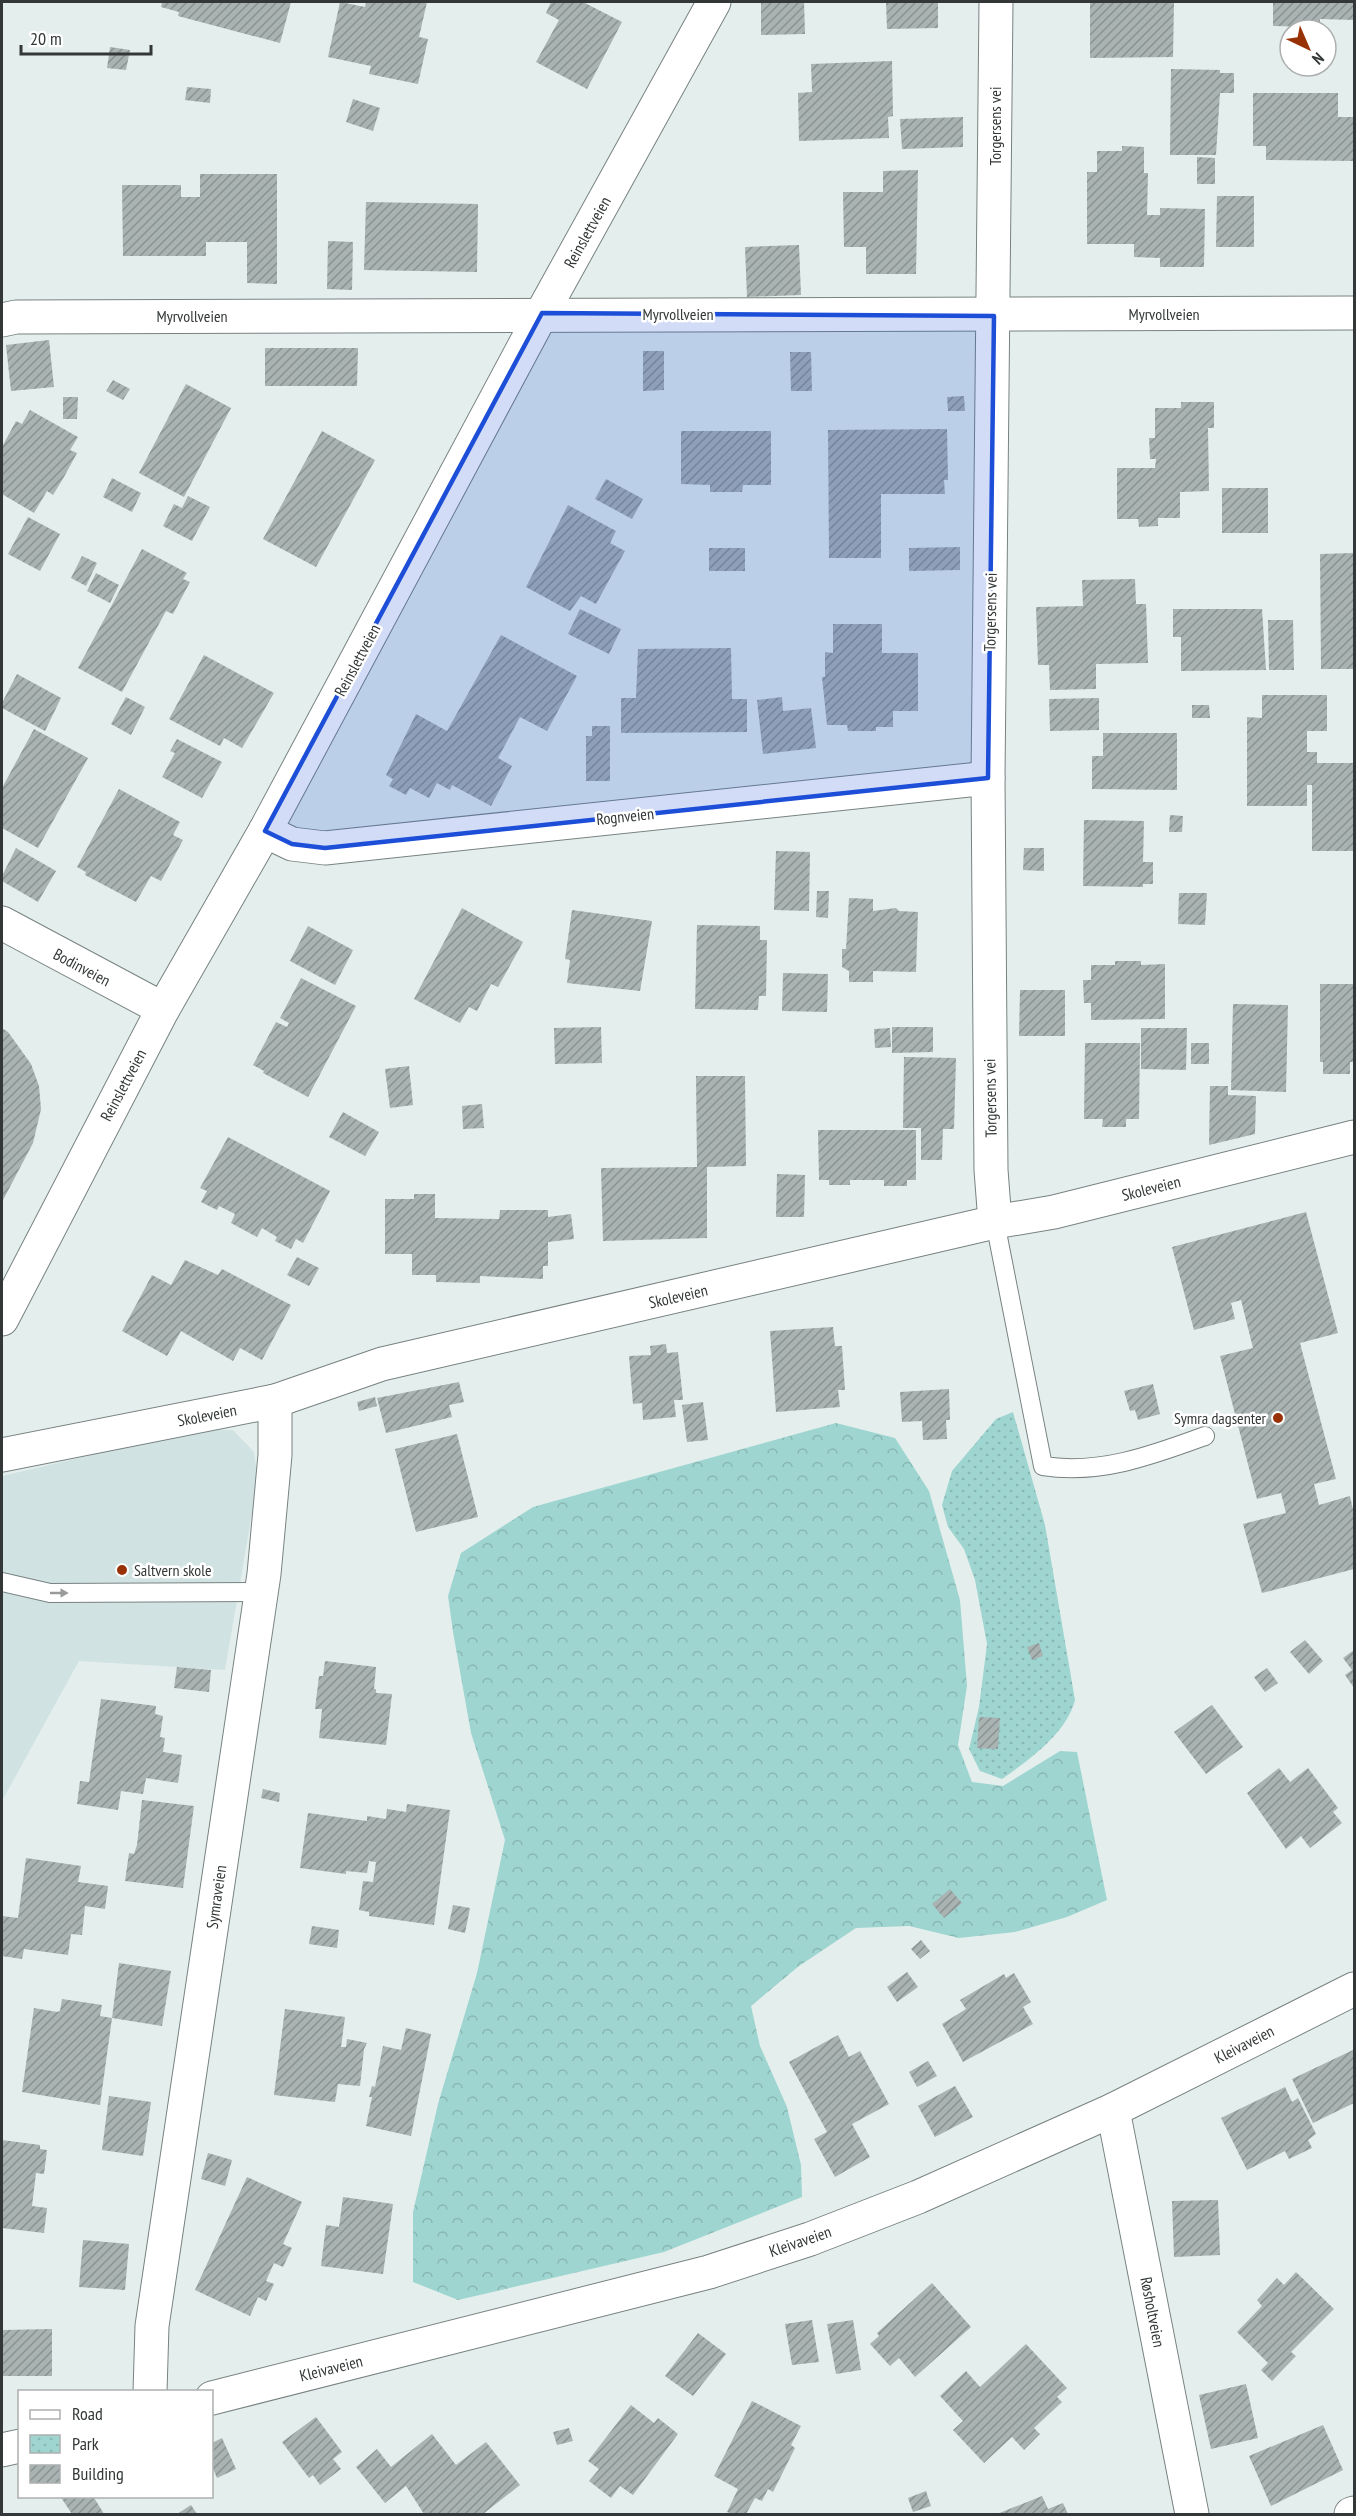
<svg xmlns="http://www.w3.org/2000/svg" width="1356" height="2516" font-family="'PT Sans Narrow',sans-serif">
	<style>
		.built { fill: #d0e3e2 }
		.forest { fill: url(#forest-crowns) }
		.park { fill: url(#park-dots) }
		.building { fill: url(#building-hatch) }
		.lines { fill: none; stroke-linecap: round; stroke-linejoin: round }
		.lane-casing { stroke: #788281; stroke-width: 20 }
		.street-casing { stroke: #788281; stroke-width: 35 }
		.lane { stroke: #fff; stroke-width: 18 }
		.street { stroke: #fff; stroke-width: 33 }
		.oneway { fill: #999b9b }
		.marked { fill: #1d4ed8; fill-opacity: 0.2; stroke: #1d4ed8; stroke-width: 4.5; stroke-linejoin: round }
		.poi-dot { fill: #983206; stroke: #fff; stroke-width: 2 }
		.labels { text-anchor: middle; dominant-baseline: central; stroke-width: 5; stroke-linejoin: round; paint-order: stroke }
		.street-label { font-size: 16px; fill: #333737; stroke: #fff }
		.poi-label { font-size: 16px; fill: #333737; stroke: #fff; text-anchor: end }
	</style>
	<defs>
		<pattern id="forest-crowns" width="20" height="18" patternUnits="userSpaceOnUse" patternTransform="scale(1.5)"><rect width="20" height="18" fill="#9ed5d0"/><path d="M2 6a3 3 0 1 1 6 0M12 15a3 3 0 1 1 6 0" fill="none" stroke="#89b7b3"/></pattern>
		<pattern id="park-dots" width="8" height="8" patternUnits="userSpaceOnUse" patternTransform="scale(1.5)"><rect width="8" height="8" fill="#9ed5d0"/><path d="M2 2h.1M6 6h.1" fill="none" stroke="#89b7b3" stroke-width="1.8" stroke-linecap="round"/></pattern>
		<pattern id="building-hatch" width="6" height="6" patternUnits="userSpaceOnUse" patternTransform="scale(1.5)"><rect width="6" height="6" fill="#a9b3b2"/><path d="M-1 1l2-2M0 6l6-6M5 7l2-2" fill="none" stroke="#8a9292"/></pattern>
	</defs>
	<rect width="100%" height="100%" fill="#e4efed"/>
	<path class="built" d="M203,1429L233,1430L254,1452L258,1479L225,1670L79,1661L2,1801V1476Z"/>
	<path class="forest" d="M836,1423L895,1438L929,1491L960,1600L967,1686L958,1745L972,1782L1003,1786L1060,1751L1077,1752L1107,1900L1067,1917L1015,1932L959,1938L909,1926L856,1928L799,1966L751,2006L760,2046L787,2107L801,2165L802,2197L664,2252L458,2300L413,2282V2212L438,2104L477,1973L505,1840L471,1733L453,1632L448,1596L461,1553L533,1507Z"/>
	<path class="park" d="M1013,1412L1045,1525L1075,1700C1066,1734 1030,1759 1002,1779L980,1771L969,1749L979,1707L987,1644L975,1580L964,1549L948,1527L942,1505L952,1471L996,1419Z"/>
	<g class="building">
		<path d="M162,2H291L280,43L178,16L179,12L161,7Z"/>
		<path d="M340,2L365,7L366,2H427L419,37L428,39L418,84L369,74L371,66L328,57Z"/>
		<path d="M551,2H583L622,22L587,89L536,62L559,20L546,13Z"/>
		<path d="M761,2H804L805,34L761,35Z"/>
		<path d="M886,2H938V28L887,29Z"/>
		<path d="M1090,2L1174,3L1173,57L1090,58Z"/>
		<path d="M1273,2H1354V20L1320,19V27L1273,26Z"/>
		<path d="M110,47L130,50L126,70L107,68Z"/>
		<path d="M892,61L893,116L888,117L889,138L799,141L798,93L812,92L811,64Z"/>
		<path d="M1171,69L1220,70V73H1234V93H1220L1216,155H1170Z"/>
		<path d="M187,87L211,89L210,103L185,100Z"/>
		<path d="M1253,93H1338V117H1354V161L1266,160V146H1253Z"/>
		<path d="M353,99L380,108L373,131L346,122Z"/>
		<path d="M963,117V147L902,149L900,119Z"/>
		<path d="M1122,146L1144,147V173H1148L1147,215H1160V208L1205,209L1204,267H1160V258L1134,257V244H1087V172H1097V151H1122Z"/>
		<path d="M1197,157L1215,158V184H1197Z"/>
		<path d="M918,170L916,274H866V247H844L843,192H883V171Z"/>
		<path d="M200,174H277V284L247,283V242H206V256H123L122,185H181V197H200Z"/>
		<path d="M1217,196H1254V247H1216Z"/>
		<path d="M366,202L478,204L477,272L364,270Z"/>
		<path d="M328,241L353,242L352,290L327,289Z"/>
		<path d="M799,245L801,295L747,297L745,247Z"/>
		<path d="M49,340L54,387L11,391L6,345Z"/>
		<path d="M265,348H358L357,386H265Z"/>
		<path d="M643,351H664V390L643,391Z"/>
		<path d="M790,352H811L812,391H791Z"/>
		<path d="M113,380L130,389L123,400L106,391Z"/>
		<path d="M186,384L231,408L184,497L139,473Z"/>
		<path d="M964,396L965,411H948L947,397Z"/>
		<path d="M63,397H78L77,419H63Z"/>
		<path d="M1181,402H1214V428H1208L1209,491L1180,492V518H1158V526L1139,527L1138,519H1117V468H1155L1156,459H1150L1149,438H1155V408H1181Z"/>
		<path d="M30,410L78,437L70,450L77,453L64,477L53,495L47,491L34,513L2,494V447L16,421L22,424Z"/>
		<path d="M947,429L948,480H944L945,494H881V558H829L828,430Z"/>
		<path d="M322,431L375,460L316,567L263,539Z"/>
		<path d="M681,431H771V485H743L742,492H710V485L681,484Z"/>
		<path d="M112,478L141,493L132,512L103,497Z"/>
		<path d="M606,479L643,499L632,519L595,499Z"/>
		<rect x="1222" y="488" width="46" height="45"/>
		<path d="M188,496L210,507L192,541L163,526L174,504L182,508Z"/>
		<path d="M568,505L616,531L610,543L625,551L596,604L581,596L570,611L526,587Z"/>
		<path d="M28,517L60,534L40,571L8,554Z"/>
		<path d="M960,547V570L909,571V548Z"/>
		<rect x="709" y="548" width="36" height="23"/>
		<path d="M142,549L187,573L183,579L190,582L173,614L166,611L122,692L78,668Z"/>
		<path d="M1354,553V669H1321L1320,554Z"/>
		<path d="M82,556L97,563L86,586L71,578Z"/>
		<path d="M96,573L119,585L110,603L87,591Z"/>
		<path d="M1135,579L1136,604H1146L1148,663L1096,664V689L1050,690L1049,665H1038L1036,607L1083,606L1082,580Z"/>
		<path d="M580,609L621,629L609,654L568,634Z"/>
		<path d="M1173,609H1262L1266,670L1181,671V637H1173Z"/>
		<path d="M1268,620H1293L1294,670H1269Z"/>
		<path d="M833,624H882V653H918V711H893V727H876V731H848L847,725H827L822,677H825V652L833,653Z"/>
		<path d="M501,635L577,676L547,731L520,717L498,758L512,766L491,806L452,785L450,790L437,783L429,798L410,788L406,795L389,786L393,779L386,775L416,714L447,731Z"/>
		<path d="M731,648L732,699H747V732L621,733V698H636L638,649Z"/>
		<path d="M204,655L274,693L242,748L224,738L220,746L169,719Z"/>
		<path d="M17,674L61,698L45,731L2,708V703Z"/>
		<path d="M1262,695H1327V731H1307V752H1317V763H1354V851H1312V785H1307V806H1247V717L1262,718Z"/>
		<path d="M126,697L145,707L131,735L111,724Z"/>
		<path d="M782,697L783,711L811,708L816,748L763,754L757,700Z"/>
		<path d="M1099,698V730L1050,731L1049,699Z"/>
		<path d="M1192,705H1209L1210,718H1192Z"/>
		<path d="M592,726H610V781H586V736H592Z"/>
		<path d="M34,729L88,758L38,848L2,828V788Z"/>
		<path d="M1103,733H1177V790L1092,789V756H1103Z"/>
		<path d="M177,739L222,762L202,798L162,777L175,753L170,751Z"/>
		<path d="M119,789L180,822L173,835L183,840L161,881L151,876L136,902L85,875L86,872L77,867Z"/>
		<path d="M1170,815L1183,816L1182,832H1169Z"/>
		<path d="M1084,820L1144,821L1143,862H1153V884H1143V887L1083,886Z"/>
		<path d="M16,848L56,871L38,902L2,881V876Z"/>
		<path d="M1024,848H1044V871L1023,870Z"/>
		<path d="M776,851L810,852L809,911L774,910Z"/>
		<path d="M817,891H829L828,918L816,917Z"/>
		<path d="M1179,893H1207L1205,925L1178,924Z"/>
		<path d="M849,898L873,899V911L896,908L899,911L918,912L916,972L873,971V982H849V971L842,967V949H846Z"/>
		<path d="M462,908L523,942L498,987L491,984L477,1011L469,1007L460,1023L414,999Z"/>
		<path d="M572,910L652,921L640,991L567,983L570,960L565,959Z"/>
		<path d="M697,925L760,926V940H767L766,996H759L758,1010L695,1009Z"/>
		<path d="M308,926L353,950L335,985L290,961Z"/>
		<path d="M1115,961H1141V965L1165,964V1019L1091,1020V1003H1084L1083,980H1091V965H1115Z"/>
		<path d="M783,973L828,974L827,1012L782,1011Z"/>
		<path d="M301,978L356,1006L308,1097L263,1073L264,1071L253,1065L276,1022L287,1027L289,1023L280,1018Z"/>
		<path d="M1320,984H1354V1062H1350V1074H1323V1062H1320Z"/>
		<path d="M1020,990H1065V1036H1019Z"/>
		<path d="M1233,1004L1288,1005L1286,1092L1231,1090Z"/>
		<path d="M601,1027L602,1063L555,1064L554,1028Z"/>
		<path d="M892,1027H933V1052L892,1053Z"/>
		<path d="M2,1028L8,1032L31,1064L39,1086L41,1109L33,1143L2,1202Z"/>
		<path d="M890,1028L891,1047L875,1048L874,1029Z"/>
		<path d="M1141,1028H1187L1186,1070L1141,1069Z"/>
		<path d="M1085,1043H1140L1139,1119H1126V1127H1102L1103,1119H1084Z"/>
		<rect x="1191" y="1043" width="18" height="21"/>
		<path d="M904,1057L956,1058L954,1129H943L942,1160H921V1128H903Z"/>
		<path d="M409,1066L413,1105L390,1108L385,1069Z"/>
		<path d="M696,1076H745L746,1166L707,1167V1238L603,1241L601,1168L697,1167Z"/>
		<path d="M1210,1086H1228V1095L1256,1096L1255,1134L1209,1145Z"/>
		<path d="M482,1104L484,1128L463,1129L462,1106Z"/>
		<path d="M343,1112L379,1132L365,1156L329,1137Z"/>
		<path d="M818,1130H916V1180H907V1186H884V1180H850V1185H829V1180H819Z"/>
		<path d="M228,1137L330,1191L303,1243L296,1239L291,1249L275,1241L277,1237L262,1228L257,1237L231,1223L235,1214L219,1206L217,1210L201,1202L207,1191L200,1188Z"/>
		<path d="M777,1174L805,1175L804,1217H776Z"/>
		<path d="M414,1194H435V1218L499,1219L500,1210H548V1217L571,1214L574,1239L548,1242V1266H543V1279L480,1276V1283L436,1282V1275H412V1254H385V1199H414Z"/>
		<path d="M1306,1212L1338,1333L1300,1343L1336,1479L1314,1484L1319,1505L1350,1496L1354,1514V1569L1262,1593L1243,1524L1286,1513L1281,1493L1257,1499L1220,1356L1253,1348L1241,1300L1231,1303L1235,1319L1194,1330L1172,1247Z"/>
		<path d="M297,1257L319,1268L309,1286L287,1275Z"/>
		<path d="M185,1260L218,1275L222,1269L291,1305L262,1360L240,1348L233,1361L181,1331L167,1356L122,1331L152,1275L171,1285Z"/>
		<path d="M833,1327L835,1346H842L845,1390H838L840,1407L776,1412L770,1331Z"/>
		<path d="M666,1344L667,1353L678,1352L683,1400H674L676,1417L643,1420L642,1403L633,1404L629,1356L651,1355L650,1346Z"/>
		<path d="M459,1382L464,1402L449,1405L452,1417L386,1433L377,1398Z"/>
		<path d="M1153,1384L1160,1414L1138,1420L1135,1410L1130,1411L1124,1391Z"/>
		<path d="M949,1389L950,1420H946L947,1439L923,1440L922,1421L902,1422L900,1392Z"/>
		<path d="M375,1397L377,1406L359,1411L357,1402Z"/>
		<path d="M703,1402L708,1440L687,1442L682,1405Z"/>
		<path d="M457,1434L478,1517L416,1532L395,1449Z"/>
		<path d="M1305,1640L1323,1661L1309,1674L1290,1652Z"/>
		<path d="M1039,1643L1043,1656L1032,1660L1027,1647Z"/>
		<path d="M1354,1650V1688L1345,1675L1352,1670L1343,1658Z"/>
		<path d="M325,1661L376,1667L374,1689H376V1693L392,1694L386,1745L319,1738L322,1709H315L319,1676H323Z"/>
		<path d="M177,1667L211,1670L209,1692L174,1688Z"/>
		<path d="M1267,1668L1278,1683L1265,1692L1254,1677Z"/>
		<path d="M101,1699L156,1706L155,1714L163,1716L160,1737L165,1738L163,1752L182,1755L178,1783L146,1778L143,1794L121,1791L118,1810L77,1804L80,1781L89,1782Z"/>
		<path d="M1212,1705L1243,1747L1206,1774L1174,1732Z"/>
		<path d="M979,1717L1000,1718L998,1749L977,1748Z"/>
		<path d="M1279,1768L1290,1782L1308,1768L1338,1808L1333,1812L1342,1823L1310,1848L1301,1836L1286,1849L1247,1793Z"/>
		<path d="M263,1789L280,1793L279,1802L261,1798Z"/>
		<path d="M142,1800L194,1806L183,1888L125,1881L129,1853L134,1854L137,1845Z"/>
		<path d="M407,1804L450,1810L434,1925L369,1916V1912L359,1910L363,1881L373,1882L376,1862L369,1861L367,1873L346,1871V1874L300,1868L308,1813L367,1821V1816L386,1819L387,1809L406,1812Z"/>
		<path d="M26,1858L81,1866L78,1882L108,1886L105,1909L85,1906L82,1935L71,1934L68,1955L24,1949L22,1959L2,1956V1916L18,1918Z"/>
		<path d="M950,1889L962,1903L944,1918L932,1904Z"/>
		<path d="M453,1905L470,1908L465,1933L448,1929Z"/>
		<path d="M312,1926L339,1930L337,1948L309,1944Z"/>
		<path d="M921,1940L930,1951L920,1959L911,1949Z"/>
		<path d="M119,1963L171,1971L162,2026L112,2018L100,2105L22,2092L34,2008L57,2012L60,2011L62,1999L102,2005L100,2016L112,2018Z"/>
		<path d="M907,1972L918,1987L897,2002L887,1987Z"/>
		<path d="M1014,1973L1031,2002L1023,2007L1033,2024L963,2062L942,2024L966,2009L960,2000L1004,1974L1006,1978Z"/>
		<path d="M285,2009L345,2017L341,2047H346L347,2039L367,2043L364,2049L360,2086L338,2084L335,2102L274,2095Z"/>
		<path d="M406,2028L431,2034L411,2136L366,2126L372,2097H369L372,2086L375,2087L383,2046L401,2050Z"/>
		<path d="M838,2035L849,2057L860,2051L889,2104L852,2124L870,2157L835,2177L814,2139L827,2132L789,2062Z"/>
		<path d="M1353,2050L1354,2103L1313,2123L1292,2079Z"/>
		<path d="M928,2061L937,2076L917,2087L909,2072Z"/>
		<path d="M955,2086L973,2117L935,2137L918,2106Z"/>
		<path d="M1285,2087L1292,2102L1298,2098L1316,2134L1308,2140L1312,2148L1289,2159L1285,2151L1247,2170L1221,2118Z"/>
		<path d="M109,2096L151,2102L143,2156L102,2150Z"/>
		<path d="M2,2140L40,2145V2149L47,2150L44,2174L36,2173L32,2206L47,2208L44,2233L2,2228Z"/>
		<path d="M208,2153L232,2160L225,2186L201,2179Z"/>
		<path d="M247,2177L302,2202L283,2244L292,2248L283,2267L274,2263L266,2281L274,2284L266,2301L258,2297L250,2316L195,2290Z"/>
		<path d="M343,2197L393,2204L383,2274L321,2266L326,2225L339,2227Z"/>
		<path d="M1218,2200L1220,2255L1174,2257L1172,2201Z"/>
		<path d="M83,2240L129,2244L125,2290L79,2287Z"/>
		<path d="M1296,2272L1334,2309L1291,2352L1296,2356L1272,2381L1261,2370L1268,2363L1237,2332L1262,2306L1257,2300L1277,2278L1284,2285Z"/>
		<path d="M932,2283L971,2327L915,2377L899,2358L890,2366L870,2344L879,2336L877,2333Z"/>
		<path d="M812,2320L819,2362L792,2365L785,2324Z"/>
		<path d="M853,2320L861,2370L836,2374L827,2324Z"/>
		<path d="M52,2329V2376H2V2330Z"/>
		<path d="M698,2333L726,2354L693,2396L665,2376Z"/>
		<path d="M1026,2344L1067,2388L1057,2397L1062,2402L1034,2428L1040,2434L1024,2450L1012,2437L984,2463L953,2430L963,2421L940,2396L966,2371L980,2387Z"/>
		<path d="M1246,2384L1258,2438L1211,2449L1199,2395Z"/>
		<path d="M752,2401L801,2426L791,2445L795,2448L773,2492L768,2489L762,2501L755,2498L746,2514H732L727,2512L738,2489L714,2476Z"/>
		<path d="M631,2405L654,2423L658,2418L678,2434L633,2495L620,2486L611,2498L589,2481L599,2469L588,2461Z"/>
		<path d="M316,2417L342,2452L333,2459L341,2469L320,2485L313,2475L309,2478L282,2442Z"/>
		<path d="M1323,2425L1343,2470L1271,2506L1249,2456Z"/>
		<path d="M569,2428L573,2441L557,2445L553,2432Z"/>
		<path d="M432,2434L456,2465L486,2442L520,2485L483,2514H424L406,2486L385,2503L356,2467L377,2449L391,2467Z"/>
		<path d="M222,2438L236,2469L217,2478L212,2466V2443Z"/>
		<path d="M926,2491L931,2506L913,2512L908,2498Z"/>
		<path d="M60,2496H93L104,2514H72Z"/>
		<path d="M1042,2496L1048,2509L1063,2503L1068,2514H997Z"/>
		<path d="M191,2505L197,2514H177Z"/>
	</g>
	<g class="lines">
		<g class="lane-casing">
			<g id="lane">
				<path d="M995,1222L1043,1466C1100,1475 1153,1455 1205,1436"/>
				<path d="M2,1582L50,1593L262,1592"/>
			</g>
		</g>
		<g class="street-casing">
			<g id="street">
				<path d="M2,320L16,317L1354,313"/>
				<path d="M265,831L292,844L325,848L988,778"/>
				<path d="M2,923L163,1009"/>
				<path d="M995,1222L991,1170L988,778L996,2"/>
				<path d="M2,1319L163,1009L265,831L542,313L714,2"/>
				<path d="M2,1455L275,1401L382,1364L995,1222L1054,1212L1354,1137"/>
				<path d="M1113,2110L1192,2514"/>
				<path d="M150,2392L152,2326L264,1574L275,1455V1401"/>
				<path d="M212,2398L709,2272L810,2239L918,2197L1113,2110L1354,1989"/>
				<path d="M2,2450L20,2446"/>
				<path d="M1351,2514L1354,2513"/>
			</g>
		</g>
		<use href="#lane" class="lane"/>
		<use href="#street" class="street"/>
	</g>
	<defs><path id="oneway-solid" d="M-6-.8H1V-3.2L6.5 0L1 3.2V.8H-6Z" transform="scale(1.5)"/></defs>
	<use class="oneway" href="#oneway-solid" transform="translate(59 1593)"/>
	<path class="marked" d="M542,313L994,316L988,778L325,848L292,844L265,831Z"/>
	<g class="poi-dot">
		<circle cx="1278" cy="1418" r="6"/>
		<circle cx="122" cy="1570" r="6"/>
	</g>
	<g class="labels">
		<g class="street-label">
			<text transform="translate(995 126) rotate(-90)">Torgersens vei</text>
			<text transform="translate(587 232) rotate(-61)">Reinslettveien</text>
			<text x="678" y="314">Myrvollveien</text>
			<text x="1164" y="314">Myrvollveien</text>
			<text x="192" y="316">Myrvollveien</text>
			<text transform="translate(990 612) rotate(-89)">Torgersens vei</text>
			<text transform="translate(357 660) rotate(-62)">Reinslettveien</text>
			<text transform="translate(625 816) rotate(-6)">Rognveien</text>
			<text transform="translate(82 967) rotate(28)">Bodinveien</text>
			<text transform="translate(123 1085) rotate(-62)">Reinslettveien</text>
			<text transform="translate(990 1098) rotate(-91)">Torgersens vei</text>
			<text transform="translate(1151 1188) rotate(-14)">Skoleveien</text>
			<text transform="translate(678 1296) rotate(-13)">Skoleveien</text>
			<text transform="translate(207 1415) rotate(-11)">Skoleveien</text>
			<text transform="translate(216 1897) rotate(-82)">Symraveien</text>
			<text transform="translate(1244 2044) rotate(-27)">Kleivaveien</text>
			<text transform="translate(800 2241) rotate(-19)">Kleivaveien</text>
			<text transform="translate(1153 2312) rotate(79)">Røsholtveien</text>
			<text transform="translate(331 2368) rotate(-14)">Kleivaveien</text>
		</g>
		<g class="poi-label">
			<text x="1266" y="1418">Symra dagsenter</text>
			<text x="134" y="1570" text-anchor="start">Saltvern skole</text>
		</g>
	</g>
	<rect width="1356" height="2516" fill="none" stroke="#333737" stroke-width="6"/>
	<rect x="18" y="2390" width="195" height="108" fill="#ffffff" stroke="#adafaf" stroke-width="1.5"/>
	<rect x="30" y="2410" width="30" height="9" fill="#ffffff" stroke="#adafaf" stroke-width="1.5"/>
	<text x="72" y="2420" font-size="18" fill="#333737">Road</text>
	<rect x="30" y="2435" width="30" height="18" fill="url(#park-dots)" stroke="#adafaf" stroke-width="1.5"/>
	<text x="72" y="2450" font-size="18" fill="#333737">Park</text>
	<rect x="30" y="2465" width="30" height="18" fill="url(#building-hatch)" stroke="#adafaf" stroke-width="1.5"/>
	<text x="72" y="2480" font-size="18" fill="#333737">Building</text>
	<g transform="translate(1308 48) rotate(136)"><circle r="28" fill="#ffffff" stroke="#adafaf" stroke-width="1.5"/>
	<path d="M0-4.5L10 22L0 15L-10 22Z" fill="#983206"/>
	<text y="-9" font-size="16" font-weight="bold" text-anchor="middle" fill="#333737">N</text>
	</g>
	<path d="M21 45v9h130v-9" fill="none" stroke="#333737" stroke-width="3"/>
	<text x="30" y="45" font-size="18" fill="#333737" stroke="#ffffff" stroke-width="4.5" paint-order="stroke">20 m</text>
</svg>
